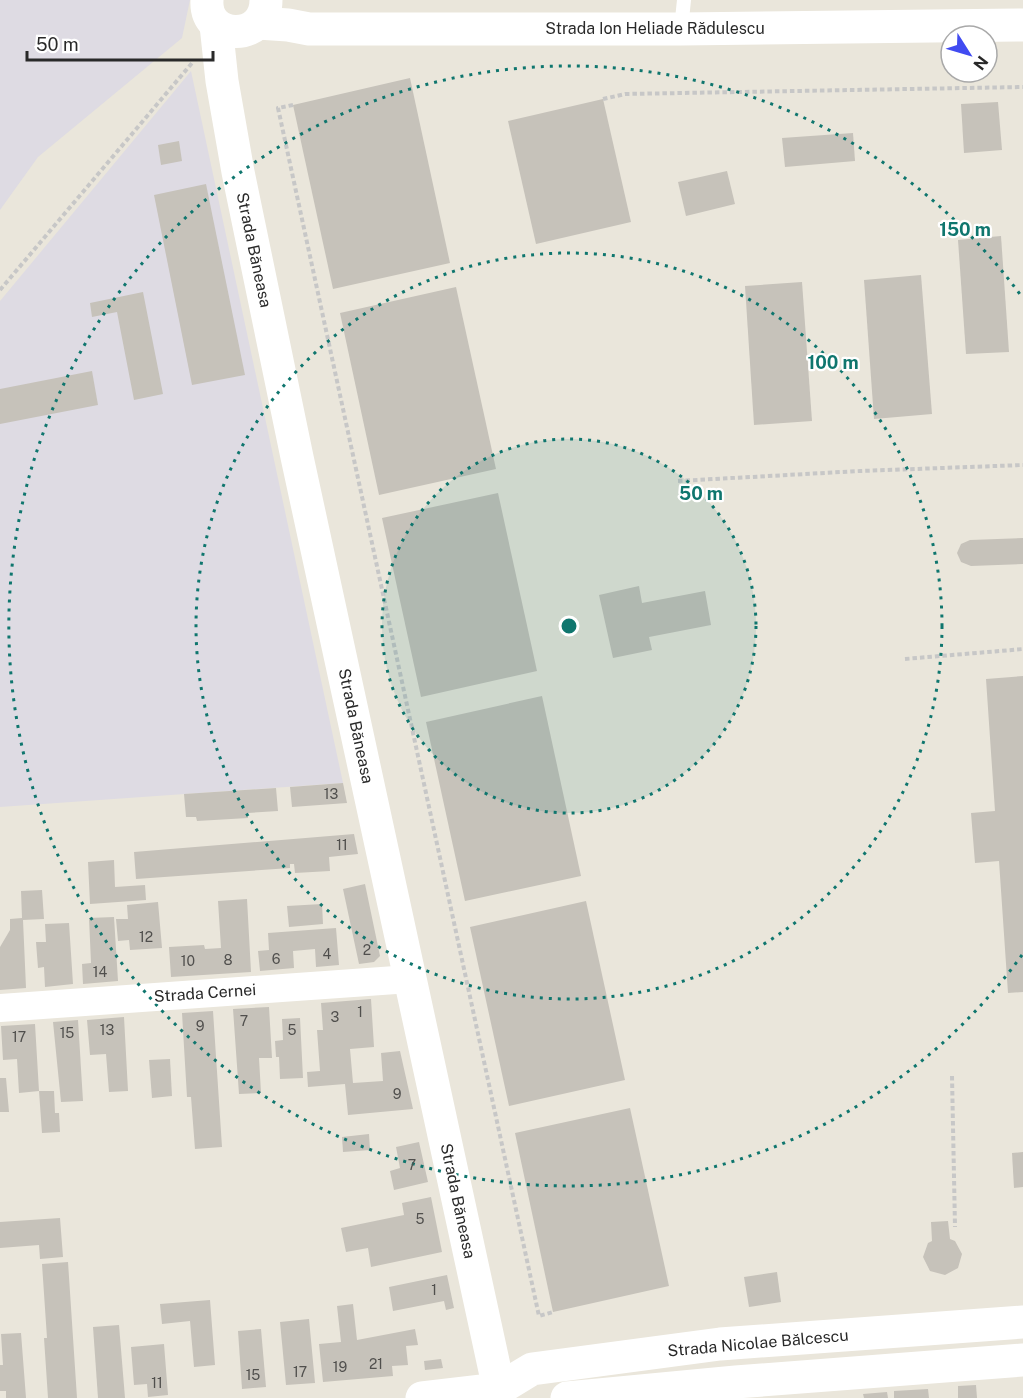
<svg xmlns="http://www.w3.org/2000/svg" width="1023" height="1398" font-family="'Public Sans',sans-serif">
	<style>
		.industrial { fill: #dedbe3 }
		.building { fill: #c6c2ba }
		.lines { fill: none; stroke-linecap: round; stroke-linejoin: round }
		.path { stroke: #c7c7c7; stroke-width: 4; stroke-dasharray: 4.5 3; stroke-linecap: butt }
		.service { stroke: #fff; stroke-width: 14 }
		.minor { stroke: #fff; stroke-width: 28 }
		.tertiary { stroke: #fff; stroke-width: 33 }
		.ring { fill: none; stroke: #0f766e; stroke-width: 3; stroke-dasharray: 3 6 }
		.labels { text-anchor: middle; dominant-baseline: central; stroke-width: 4.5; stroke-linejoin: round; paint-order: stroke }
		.number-label { font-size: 14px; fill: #504f4d }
		.street-label { font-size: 16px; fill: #292929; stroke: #fff }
		.centre { fill: #0f766e; stroke: #fff; stroke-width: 3 }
		.ring-label { font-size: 18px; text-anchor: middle; font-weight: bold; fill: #0f766e; stroke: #fff; stroke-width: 4.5; stroke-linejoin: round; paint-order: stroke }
	</style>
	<rect width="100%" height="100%" fill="#eae6db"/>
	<g class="industrial">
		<path d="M0,0H190L182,38L38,157L0,210Z"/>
		<path d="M191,71L343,783L0,807V301Z"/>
	</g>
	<g class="building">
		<path d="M410,78L450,263L333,289L293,105Z"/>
		<path d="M603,99L631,222L536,244L508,121Z"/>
		<path d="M998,102L1002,150L964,153L961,104Z"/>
		<path d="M853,133L855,161L785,167L782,138Z"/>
		<path d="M179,141L182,161L161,165L158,145Z"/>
		<path d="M727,171L735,204L686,216L678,182Z"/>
		<path d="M206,184L245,375L192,385L154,195Z"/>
		<path d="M1001,236L1009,352L966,354L958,240Z"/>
		<path d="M921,275L932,414L874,419L864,280Z"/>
		<path d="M802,282L812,421L754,425L745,286Z"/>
		<path d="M456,287L496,469L379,495L340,313Z"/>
		<path d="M143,292L163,394L134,400L117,312L92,317L90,303Z"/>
		<path d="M92,371L98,405L0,424V389Z"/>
		<path d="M498,493L537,671L421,697L382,518Z"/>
		<path d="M1023,538V564L971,566L961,562L957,553L961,544L970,540Z"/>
		<path d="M639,586L642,603L705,591L711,625L649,637L652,650L613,658L599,595Z"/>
		<path d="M1023,676V992L1008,993L999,861L975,863L971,813L995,811L986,679Z"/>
		<path d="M542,696L581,876L465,901L426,722Z"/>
		<path d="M343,783L347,803L292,807L290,787Z"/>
		<path d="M276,788L278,811L248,813V818L197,821L196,817H186L184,794Z"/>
		<path d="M354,834L358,854L329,857L330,871L295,873L294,864H290V868L136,879L134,852Z"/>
		<path d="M114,860L115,887L145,885L146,900L90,904L88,862Z"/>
		<path d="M365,884L380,956L374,962L359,964L343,889Z"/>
		<path d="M42,890L44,919L23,920L26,988L0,990V947L10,930V919L22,918L21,891Z"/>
		<path d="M247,899L251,972L171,977L169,947L204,945L205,949L221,948L218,901Z"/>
		<path d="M586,901L625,1080L509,1106L470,927Z"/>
		<path d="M158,902L162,948L130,950L129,940L118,941L116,919H128L127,905Z"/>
		<path d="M322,904L323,924L289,927L287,906Z"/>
		<path d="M114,917L118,981L83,984L82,964L91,963L89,918Z"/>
		<path d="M69,923L73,984L45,987L44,967L38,968L36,942H46L45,924Z"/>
		<path d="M336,928L339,965L316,967L315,949L293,951L294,968L260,971L258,951L269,950L268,933Z"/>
		<path d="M371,999L374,1047L350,1049L353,1083L383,1081L381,1053L400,1051L413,1109L348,1115L345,1084L308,1087L307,1072L320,1071L317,1030H323L321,1003Z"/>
		<path d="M269,1007L272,1058H259L261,1093L239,1094L233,1009Z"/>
		<path d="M213,1011L222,1147L195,1149L191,1097H187L182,1013Z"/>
		<path d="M124,1017L128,1091L109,1092L106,1054L90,1055L87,1020Z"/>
		<path d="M300,1018L303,1078L280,1079L279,1057H276L275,1041L283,1040L282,1019Z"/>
		<path d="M78,1020L83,1101L61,1102L53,1022Z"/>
		<path d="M35,1024L39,1091L19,1093L17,1059L3,1060L1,1026Z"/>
		<path d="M170,1059L172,1096L152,1098L149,1060Z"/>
		<path d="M0,1078H6L9,1112H0Z"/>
		<path d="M39,1091H54L55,1113H59L60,1132L42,1133Z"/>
		<path d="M630,1108L669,1286L553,1312L515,1133Z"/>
		<path d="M369,1134L370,1150L343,1152L342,1137Z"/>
		<path d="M419,1142L428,1182L394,1190L390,1171L400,1168L396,1147Z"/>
		<path d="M1023,1152V1187L1014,1188L1012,1153Z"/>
		<path d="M431,1197L442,1252L371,1267L368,1248L346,1252L341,1228L404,1215L402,1203Z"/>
		<path d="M60,1218L63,1257L40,1259L39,1245L0,1248V1222Z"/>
		<path d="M948,1221L950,1239L955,1241L962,1254L958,1268L945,1275L930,1271L923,1257L928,1243L932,1241L931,1222Z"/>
		<path d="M68,1262L77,1398H48L44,1338H47L42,1264Z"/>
		<path d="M777,1272L781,1302L749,1307L744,1277Z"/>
		<path d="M447,1275L454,1308L446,1310L444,1301L393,1311L389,1287Z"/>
		<path d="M210,1300L215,1365L194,1367L190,1321L162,1324L160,1304Z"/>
		<path d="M353,1304L357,1340L415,1329L418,1345L406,1346L408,1365L392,1366L393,1376L323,1382L319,1344L341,1342L337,1306Z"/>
		<path d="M309,1319L315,1383L286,1385L280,1322Z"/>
		<path d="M119,1325L125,1398H98L93,1327Z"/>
		<path d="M261,1329L266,1387L242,1389L238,1331Z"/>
		<path d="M21,1333L26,1398H6V1391H0V1365H3L1,1334Z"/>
		<path d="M164,1344L168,1395L148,1397L147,1384L134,1385L131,1347Z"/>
		<path d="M441,1359L443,1368L425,1370L424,1361Z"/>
		<path d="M976,1385L977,1398H958V1386Z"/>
		<path d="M928,1389L929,1398H894V1391Z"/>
		<path d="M887,1392L888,1398H864L863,1394Z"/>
	</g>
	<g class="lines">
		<g class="path">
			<path d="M603,99L625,94L1023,87"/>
			<path d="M293,105L278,108L539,1316L553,1312"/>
			<path d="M0,290L192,63"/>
			<path d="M678,481L860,471L1023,465"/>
			<path d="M905,659L1023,649"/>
			<path d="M952,1076L955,1227"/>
		</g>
		<path class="service" d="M681,29L684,0"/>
		<path class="minor" d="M0,1008L410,979"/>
		<g class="tertiary">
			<path d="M207,0C204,41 266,43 266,0"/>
			<path d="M258,23L288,25L309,29H681L1023,25"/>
			<path d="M216,25L222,81L238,172L297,457L499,1389"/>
			<path d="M422,1398L499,1389L532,1369L720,1344L1023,1322"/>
			<path d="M567,1398L736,1382L1023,1360"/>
		</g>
	</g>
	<circle cx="569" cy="626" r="187" fill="#0f766e" fill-opacity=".12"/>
	<g class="ring">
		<circle cx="569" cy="626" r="187"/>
		<circle cx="569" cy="626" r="373"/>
		<path d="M1022 955A560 560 0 1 1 1022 297"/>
	</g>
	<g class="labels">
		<g class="number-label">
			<text x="331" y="794">13</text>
			<text x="342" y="845">11</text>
			<text x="146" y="937">12</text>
			<text x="367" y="950">2</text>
			<text x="327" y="954">4</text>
			<text x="276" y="959">6</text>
			<text x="228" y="960">8</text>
			<text x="188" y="961">10</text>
			<text x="100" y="972">14</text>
			<text x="360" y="1012">1</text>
			<text x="335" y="1017">3</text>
			<text x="244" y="1021">7</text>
			<text x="200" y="1026">9</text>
			<text x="107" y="1030">13</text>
			<text x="292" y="1030">5</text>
			<text x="67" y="1033">15</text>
			<text x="19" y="1037">17</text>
			<text x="397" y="1094">9</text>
			<text x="412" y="1165">7</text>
			<text x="420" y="1219">5</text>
			<text x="434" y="1290">1</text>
			<text x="376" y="1364">21</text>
			<text x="340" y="1367">19</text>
			<text x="300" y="1372">17</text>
			<text x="253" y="1375">15</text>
			<text x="157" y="1383">11</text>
		</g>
		<g class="street-label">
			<text x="655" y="28">Strada Ion Heliade Rădulescu</text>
			<text transform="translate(254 250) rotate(78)">Strada Băneasa</text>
			<text transform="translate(356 726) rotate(78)">Strada Băneasa</text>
			<text transform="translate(205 993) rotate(-4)">Strada Cernei</text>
			<text transform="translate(458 1201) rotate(78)">Strada Băneasa</text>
			<text transform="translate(758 1343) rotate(-5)">Strada Nicolae Bălcescu</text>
		</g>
	</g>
	<circle cx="569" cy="626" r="9" class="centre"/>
	<g class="ring-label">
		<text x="965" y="236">150 m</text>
		<text x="833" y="369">100 m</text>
		<text x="701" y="500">50 m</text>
	</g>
	<g transform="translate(969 54) rotate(127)"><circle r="28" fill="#ffffff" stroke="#a9a9a9" stroke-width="1.5"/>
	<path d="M0-4.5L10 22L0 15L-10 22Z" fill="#414bf1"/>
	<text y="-9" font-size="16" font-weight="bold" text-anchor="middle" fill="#292929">N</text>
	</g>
	<path d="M27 51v9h186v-9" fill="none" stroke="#292929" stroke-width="3"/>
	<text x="36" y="51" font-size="18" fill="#292929" stroke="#ffffff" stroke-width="4.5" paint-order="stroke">50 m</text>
</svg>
